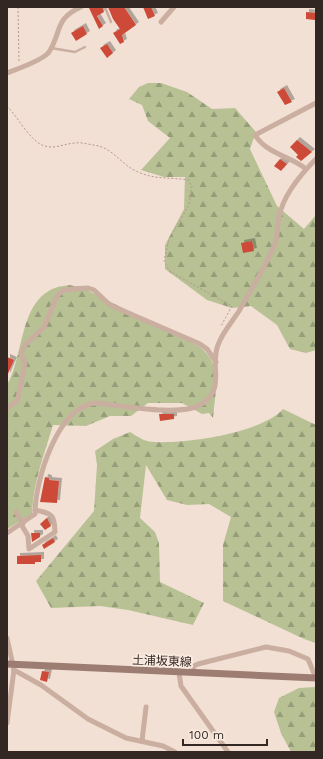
<svg xmlns="http://www.w3.org/2000/svg" width="323" height="759" font-family="'Work Sans','Noto Sans JP',sans-serif">
	<style>
		.forest { fill: url(#forest-firs) }
		.building { fill: #cd4a37; filter: url(#shadow) }
		.lines { fill: none; stroke-linecap: round; stroke-linejoin: round }
		.path { stroke: #b5988b; stroke-width: 1; stroke-dasharray: 2 2; stroke-linecap: butt }
		.lane { stroke: #caaea0; stroke-width: 2.5 }
		.street { stroke: #caaea0; stroke-width: 5 }
		.secondary { stroke: #9d7d72; stroke-width: 7 }
		.labels { text-anchor: middle; dominant-baseline: central; stroke-width: 3.5; stroke-linejoin: round; paint-order: stroke }
		.street-label { font-size: 12px; fill: #332724; stroke: #faebe0 }
	</style>
	<defs>
		<pattern id="forest-firs" width="22" height="20" patternUnits="userSpaceOnUse"><rect width="22" height="20" fill="#b7c194"/><path d="M5 1l3.5 6h-7zM16 11l3.5 6h-7z" fill="#959d79"/></pattern>
		<filter id="shadow"><feDropShadow dx="3" dy="-3" stdDeviation="0" flood-color="#0004"/></filter>
	</defs>
	<rect width="100%" height="100%" fill="#f2e0d4"/>
	<g class="forest">
		<path d="M148,83H161L187,92L212,109L235,108L256,132L250,149L277,206L304,229L316,215V350L306,353L290,349L277,325L251,306L232,308L207,300L165,269V245L184,209L185,177H164L141,170L170,138L148,121L142,105L129,99L139,87Z"/>
		<path d="M70,285L85,289L200,347C224,367 215,390 213,418L209,413L202,414L182,403H148L131,416H110L86,426L53,425C44,455 33,483 32,514L7,529V385C24,357 19,301 55,288C59,286 65,286 70,285Z"/>
		<path d="M283,409L316,425V643L304,639L223,601V545L231,517L209,504L187,505L167,500L146,465L140,518L155,532L159,543L160,582L204,603L193,625L128,610L100,606L51,608L36,581L94,511L97,465L95,451L113,439L130,432C138,437 145,442 155,442C186,444 262,433 283,409Z"/>
		<path d="M316,687V752H291L281,733L274,712L279,698L299,688Z"/>
	</g>
	<g class="building">
		<path d="M92,7H102L104,12L97,16L103,26L99,29L89,8Z"/>
		<path d="M108,7H124L136,25L122,35L124,42L120,44L113,33L120,29L113,19Z"/>
		<path d="M143,7H151L155,16L148,19Z"/>
		<path d="M306,12L316,13L315,20L306,19Z"/>
		<path d="M83,26L87,34L76,41L71,33Z"/>
		<path d="M107,44L113,53L107,58L100,48Z"/>
		<path d="M284,88L292,102L285,105L277,92Z"/>
		<path d="M297,140L312,152L301,161L296,157L298,155L290,147Z"/>
		<path d="M280,159L287,164L281,171L274,166Z"/>
		<path d="M252,241L254,251L243,253L241,243Z"/>
		<path d="M7,357L14,360L7,376Z"/>
		<path d="M159,414H174V419L160,421Z"/>
		<path d="M45,477L49,478V480L59,481L57,503L40,502Z"/>
		<path d="M47,518L51,526L45,530L40,524Z"/>
		<path d="M31,533H40V537L32,542Z"/>
		<path d="M53,538L55,542L44,549L42,545Z"/>
		<path d="M41,555V562H35V564H17V556Z"/>
		<path d="M42,671L49,672L47,682L40,680Z"/>
	</g>
	<g class="lines">
		<g class="path">
			<path d="M18,7L19,63"/>
			<path d="M7,106C17,116 29,139 42,145C54,150 62,144 75,143C80,142 87,144 93,145C112,147 119,162 134,170C152,180 169,177 188,180L192,186L189,205L169,239L164,261L169,270L176,275L232,306L221,326"/>
		</g>
		<g class="lane">
			<path d="M105,7L111,22"/>
			<path d="M51,48L75,52L85,47"/>
		</g>
		<g class="street">
			<path d="M161,22L174,7"/>
			<path d="M7,73C17,69 44,60 49,52C62,32 54,19 81,7"/>
			<path d="M306,169C290,156 267,154 255,135L316,103"/>
			<path d="M7,408L16,402L18,398L25,363L21,353L25,345L44,327L57,296L62,291L71,289L88,288L94,290L110,305L200,344L207,349L216,362"/>
			<path d="M16,512L23,523"/>
			<path d="M21,524L28,536L29,549L55,532C54,514 53,514 35,510"/>
			<path d="M7,533L35,514C35,481 57,407 95,403C120,405 179,417 200,405C227,389 209,367 218,345C222,333 232,322 239,311C251,290 265,267 275,244C278,236 277,226 279,217C283,196 301,174 316,159"/>
			<path d="M7,638L14,670L7,723"/>
			<path d="M14,670L41,685L88,719L126,738L163,746L175,752"/>
			<path d="M179,673L181,686L228,752"/>
			<path d="M192,673L194,666L198,664L266,647L289,651L308,659L316,678"/>
			<path d="M142,741L146,707"/>
		</g>
		<path class="secondary" d="M7,664L316,678"/>
	</g>
	<g class="labels">
		<g class="street-label">
			<text transform="translate(162 661) rotate(2)">土浦坂東線</text>
		</g>
	</g>
	<rect width="323" height="759" fill="none" stroke="#332724" stroke-width="16"/>
	<path d="M183 739v6h84v-6" fill="none" stroke="#332724" stroke-width="2"/>
	<text x="189" y="739" font-size="12" fill="#332724" stroke="#faebe0" stroke-width="3" paint-order="stroke">100 m</text>
</svg>
